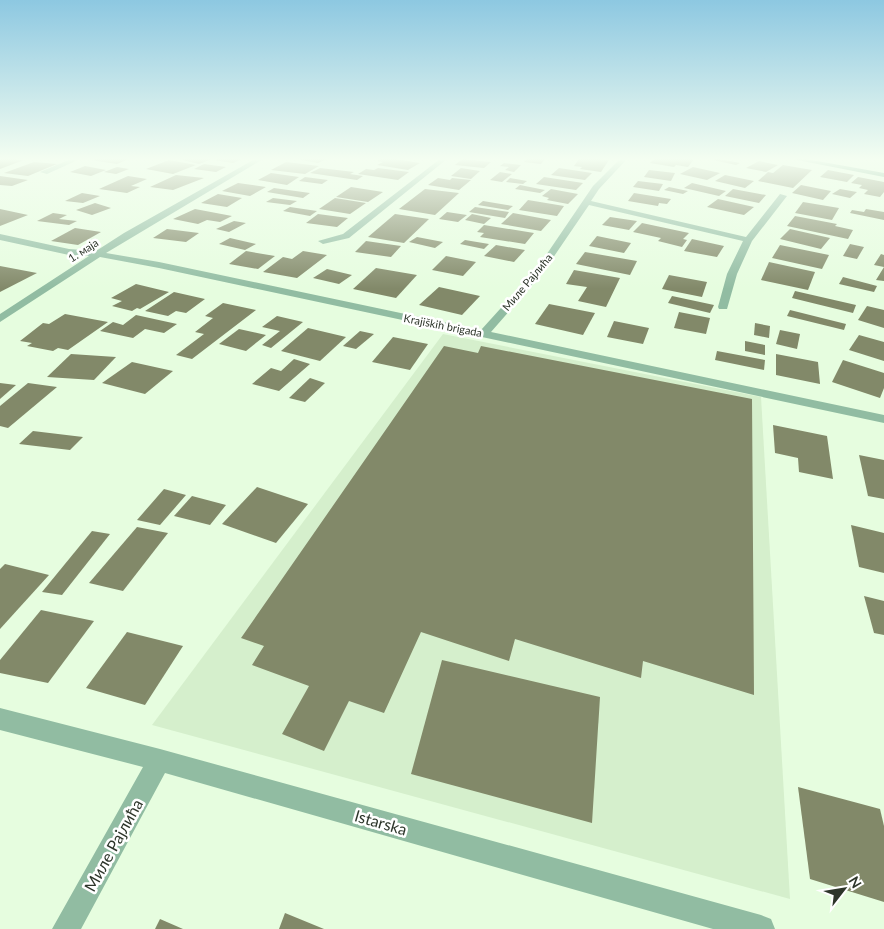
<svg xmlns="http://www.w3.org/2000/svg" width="884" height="929" font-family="Lato,sans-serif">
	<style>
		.built { fill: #d5efcc }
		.building { fill: #828969 }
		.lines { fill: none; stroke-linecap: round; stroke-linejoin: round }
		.street { fill: #91bca2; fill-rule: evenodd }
		.secondary { fill: #5d9f7a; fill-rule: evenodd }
		.labels { text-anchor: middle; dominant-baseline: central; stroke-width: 5; stroke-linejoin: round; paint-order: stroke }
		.far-street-label { font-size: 11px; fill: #2d352a; stroke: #fff }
		.near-street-label { font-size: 16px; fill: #2d352a; stroke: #fff }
	</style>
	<rect width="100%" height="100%" fill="#e6fddf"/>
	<path class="built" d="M443,334L761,397L790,899L152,725Z"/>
	<g class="building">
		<path d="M0,159H12L24,160L0,169Z"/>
		<path d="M95,159H129L117,164L91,160Z"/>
		<path d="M179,159H212L199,164Z"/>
		<path d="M217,159H242L233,163L214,160Z"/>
		<path d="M296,159H327L318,163Z"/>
		<path d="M380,159H395L420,163L408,170L377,165L383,162L377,161Z"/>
		<path d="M462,159H463L491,162L484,168L455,165Z"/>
		<path d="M527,159H545L541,164L524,162Z"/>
		<path d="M579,159H599L609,160L601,172L580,169L582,167L574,166Z"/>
		<path d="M654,159H694L688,167L676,165L674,167L650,163Z"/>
		<path d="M716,159H720L740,163L736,165L713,160Z"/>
		<path d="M169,160L196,165L173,174L146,169Z"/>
		<path d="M759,161L778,165L766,172L746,168Z"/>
		<path d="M34,162L57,164L28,176L4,173Z"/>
		<path d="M286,162L319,166L305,174L271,170Z"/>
		<path d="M504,163L521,165L514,172L505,170L509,167L500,166Z"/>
		<path d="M204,164L226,167L216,172L194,169Z"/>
		<path d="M783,165L812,170L793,188L758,181L768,172L773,173Z"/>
		<path d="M85,166L106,170L91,176L70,172Z"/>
		<path d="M117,167L129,169L116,174L104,172Z"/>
		<path d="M693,167L720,173L707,180L680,174Z"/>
		<path d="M320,168L354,172L350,174L363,176L357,180L310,173Z"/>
		<path d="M378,168L409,172L398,180L358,174L366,169L374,170Z"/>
		<path d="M461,168L480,171L471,179L451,176Z"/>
		<path d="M559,168L592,173L585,180L551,175Z"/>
		<path d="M649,170L675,173L671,181L644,177Z"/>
		<path d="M828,170L854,175L847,182L820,177Z"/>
		<path d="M500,172L512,174L502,182L490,180Z"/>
		<path d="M271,173L299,177L287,185L258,180Z"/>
		<path d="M176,175L204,178L173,190L150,187Z"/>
		<path d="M725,175L754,181L745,188L715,181Z"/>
		<path d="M0,176L28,180L12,186L0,185Z"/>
		<path d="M128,176L147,179L131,186L140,187L127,193L99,189Z"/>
		<path d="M305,177L328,180L322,184L299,181Z"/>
		<path d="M544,177L583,183L576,190L536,184Z"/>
		<path d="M858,177L884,182V192L880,197L864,194L868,190L859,188L862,185L851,183Z"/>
		<path d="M438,178L450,180L452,178L471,180L459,190L428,185Z"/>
		<path d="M510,178L527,181L523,184L506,182Z"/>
		<path d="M638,181L663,184L659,191L633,187Z"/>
		<path d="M238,183L266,187L250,196L222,191Z"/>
		<path d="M692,183L726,191L719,196L684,188Z"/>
		<path d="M520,185L545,190L540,193L515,189Z"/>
		<path d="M801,185L831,191L823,200L792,193Z"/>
		<path d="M351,187L383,192L368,202L336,197Z"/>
		<path d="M669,187L688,191L683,194L664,190Z"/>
		<path d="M274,188L310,193L303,198L267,192Z"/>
		<path d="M425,189L459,193L435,215L399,209Z"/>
		<path d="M551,189L578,194L568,204L547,200L549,198L542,196Z"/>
		<path d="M733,189L766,195L759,203L725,196Z"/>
		<path d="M840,189L857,192L850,198L832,194Z"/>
		<path d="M82,193L100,196L83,203L65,201Z"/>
		<path d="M634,193L671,199L667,204L659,203L658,206L628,201Z"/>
		<path d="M218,194L242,198L227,207L201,203Z"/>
		<path d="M273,198L297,201L290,205L266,202Z"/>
		<path d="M335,198L366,203L350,214L319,209Z"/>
		<path d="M718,199L754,207L744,215L707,207Z"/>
		<path d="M528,200L564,206L557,216L519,210Z"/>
		<path d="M483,201L513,206L508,210L478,205Z"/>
		<path d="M803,202L839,208L832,220L795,213Z"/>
		<path d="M95,203L111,208L92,215L76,210Z"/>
		<path d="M290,207L317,211L310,216L283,211Z"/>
		<path d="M475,207L509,212L505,218L469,212Z"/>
		<path d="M0,209L28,215L0,226Z"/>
		<path d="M195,209L232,216L220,222L207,220L198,224L173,219Z"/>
		<path d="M866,209L884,212V220L850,213L852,210L864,212Z"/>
		<path d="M447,212L467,215L458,222L439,219Z"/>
		<path d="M53,213L67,215L59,219L77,221L69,225L37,221Z"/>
		<path d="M513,213L551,220L541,231L501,224Z"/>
		<path d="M318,214L348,218L337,227L306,223Z"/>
		<path d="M395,214L429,219L404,243L368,237Z"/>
		<path d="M472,214L491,218L484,224L465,220Z"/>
		<path d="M795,216L837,224L835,226L853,230L848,239L787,226Z"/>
		<path d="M610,217L637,221L629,230L602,225Z"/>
		<path d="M234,221L246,223L229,232L216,229Z"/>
		<path d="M642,223L689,233L683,239L687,240L682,247L658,241L661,238L633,232Z"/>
		<path d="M484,225L534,233L525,244L480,237L484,233L477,232Z"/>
		<path d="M75,228L101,232L78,245L51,241Z"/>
		<path d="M167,229L199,233L186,242L153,238Z"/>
		<path d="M790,229L830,238L821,249L780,239Z"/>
		<path d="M597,236L631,243L624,253L589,246Z"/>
		<path d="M417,237L443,242L435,248L409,242Z"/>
		<path d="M230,238L256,244L245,250L219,244Z"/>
		<path d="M692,239L724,246L717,257L684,251Z"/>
		<path d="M465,240L489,244L484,249L460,244Z"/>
		<path d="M366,241L401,246L391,257L355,252Z"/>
		<path d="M850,244L864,247L857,259L843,256Z"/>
		<path d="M496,245L525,250L514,262L484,256Z"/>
		<path d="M780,245L829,255L822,269L772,258Z"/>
		<path d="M246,251L275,256L258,269L229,264Z"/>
		<path d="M303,251L327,255L297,278L263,272L283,257L292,259Z"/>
		<path d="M585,252L637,261L630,275L576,264Z"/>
		<path d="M881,254L884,255V281L876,280L884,267L874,265Z"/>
		<path d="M446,256L476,262L463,276L432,270Z"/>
		<path d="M769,262L815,272L808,290L761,280Z"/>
		<path d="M0,266L37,273L0,292Z"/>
		<path d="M376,268L417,275L396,298L353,289Z"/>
		<path d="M327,269L352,275L339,284L313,278Z"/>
		<path d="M574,270L620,278L606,307L578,301L587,287L566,284Z"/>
		<path d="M669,275L707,282L702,297L662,289Z"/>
		<path d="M843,277L877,286L874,292L839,284Z"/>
		<path d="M136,284L169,292L140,309L137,308L132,311L112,306L122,301L111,298Z"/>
		<path d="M439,287L480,296L462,315L419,305Z"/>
		<path d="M795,291L856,305L853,313L792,298Z"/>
		<path d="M174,292L205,299L186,313L176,311L168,316L145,311Z"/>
		<path d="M672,296L714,305L710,313L668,303Z"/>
		<path d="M223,303L256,310L192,359L176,355L204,334L195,332L213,318L205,316Z"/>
		<path d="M549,304L595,313L583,335L535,324Z"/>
		<path d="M867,306L884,310V328L858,320Z"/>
		<path d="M790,310L846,324L844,330L787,316Z"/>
		<path d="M679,312L710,318L706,334L674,328Z"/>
		<path d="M65,314L108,322L68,350L58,348L53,351L27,346L32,343L20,341L43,323L49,324Z"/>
		<path d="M136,315L177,324L164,333L145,329L133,338L100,331L113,322L123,325Z"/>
		<path d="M277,316L303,322L271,348L262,345L280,331L262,327Z"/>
		<path d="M614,321L649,328L643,344L607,337Z"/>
		<path d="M755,323L770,326L769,338L754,335Z"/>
		<path d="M308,328L346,337L320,361L281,351Z"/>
		<path d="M239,329L266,335L246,351L219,344Z"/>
		<path d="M780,330L800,334L797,349L776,344Z"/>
		<path d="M360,331L374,334L356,349L343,346Z"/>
		<path d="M859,335L884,342V361L849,350Z"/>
		<path d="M393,337L428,344L410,370L372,362Z"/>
		<path d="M745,341L765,345V355L745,351Z"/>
		<path d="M444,346L478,353L481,346L752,399L754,695L643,661L641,678L515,639L509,661L421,632L384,713L349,701L324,751L282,734L309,686L252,665L264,646L241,638Z"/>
		<path d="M717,351L765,360L764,370L715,360Z"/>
		<path d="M71,354L116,357L94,380L47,377Z"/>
		<path d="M776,354L818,362L820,384L776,375Z"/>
		<path d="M294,359L310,364L279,391L252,384L271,368L281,371Z"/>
		<path d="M843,360L884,373V388L880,398L832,382Z"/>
		<path d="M132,362L173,371L145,394L102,383Z"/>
		<path d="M310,378L325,383L305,402L289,398Z"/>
		<path d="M0,383L16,385L0,399Z"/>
		<path d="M28,383L57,387L8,428L0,426V406Z"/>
		<path d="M773,425L827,436L833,479L799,472L798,458L775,453Z"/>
		<path d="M33,431L83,437L70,450L19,444Z"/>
		<path d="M859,455L884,460V499L868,496Z"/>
		<path d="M257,487L308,504L276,543L222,524Z"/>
		<path d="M164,489L186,495L160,525L137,520Z"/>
		<path d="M192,496L226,505L210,525L174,516Z"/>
		<path d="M851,525L884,533V573L859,567Z"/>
		<path d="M137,527L168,533L123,591L89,583Z"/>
		<path d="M92,531L110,534L62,595L42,592Z"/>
		<path d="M5,564L49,575L0,629V569Z"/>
		<path d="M864,596L884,601V635L874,633Z"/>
		<path d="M41,610L94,621L48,683L0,673V660Z"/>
		<path d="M127,632L183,646L145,705L86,688Z"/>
		<path d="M442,660L600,697L592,823L411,774Z"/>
		<path d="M798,787L880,809L884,826V902L810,879Z"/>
		<path d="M285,913L324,929H279Z"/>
		<path d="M160,919L183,929H155Z"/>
	</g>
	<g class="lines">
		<g class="street">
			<path d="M71,159H80L47,174L40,172Z"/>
			<path d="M255,159H263L106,253L159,262L481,330L538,267L593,186L620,159H627L599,189L591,201L746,237L780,194L787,196L752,241L737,274L727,309H719L718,307L727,274L743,241L589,205L544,271L491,332L884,415V423L159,268L100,257L0,322V314L89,256L69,255L0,240V234L69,249L96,251L124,233Z"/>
			<path d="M440,159H447L349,238L323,244L318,241L343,234Z"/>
			<path d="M0,708L160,749L761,915L771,919L775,929H713L165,773L81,929H52L143,767L0,730Z"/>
		</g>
		<path class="secondary" d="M792,159H806L884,173V177Z"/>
	</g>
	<linearGradient id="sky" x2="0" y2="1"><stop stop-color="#8dc8e1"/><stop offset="0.55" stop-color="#f4fef1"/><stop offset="1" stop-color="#f4fef1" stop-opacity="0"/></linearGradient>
	<rect width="884" height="289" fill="url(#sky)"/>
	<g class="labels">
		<g class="far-street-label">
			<text transform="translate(83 250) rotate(-33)">1. маја</text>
			<text transform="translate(527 282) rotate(-50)">Миле Рајлића</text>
			<text transform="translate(443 325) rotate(11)">Krajiških brigada</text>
		</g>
		<g class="near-street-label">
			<text transform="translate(381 822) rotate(16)">Istarska</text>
			<text transform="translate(113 845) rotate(-61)">Миле Рајлића</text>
		</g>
	</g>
	<g transform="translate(844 889) rotate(59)" stroke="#ffffff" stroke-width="4" paint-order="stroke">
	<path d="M0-4L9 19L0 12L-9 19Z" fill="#2d352a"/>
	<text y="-8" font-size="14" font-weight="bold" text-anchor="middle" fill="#2d352a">N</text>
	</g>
</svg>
